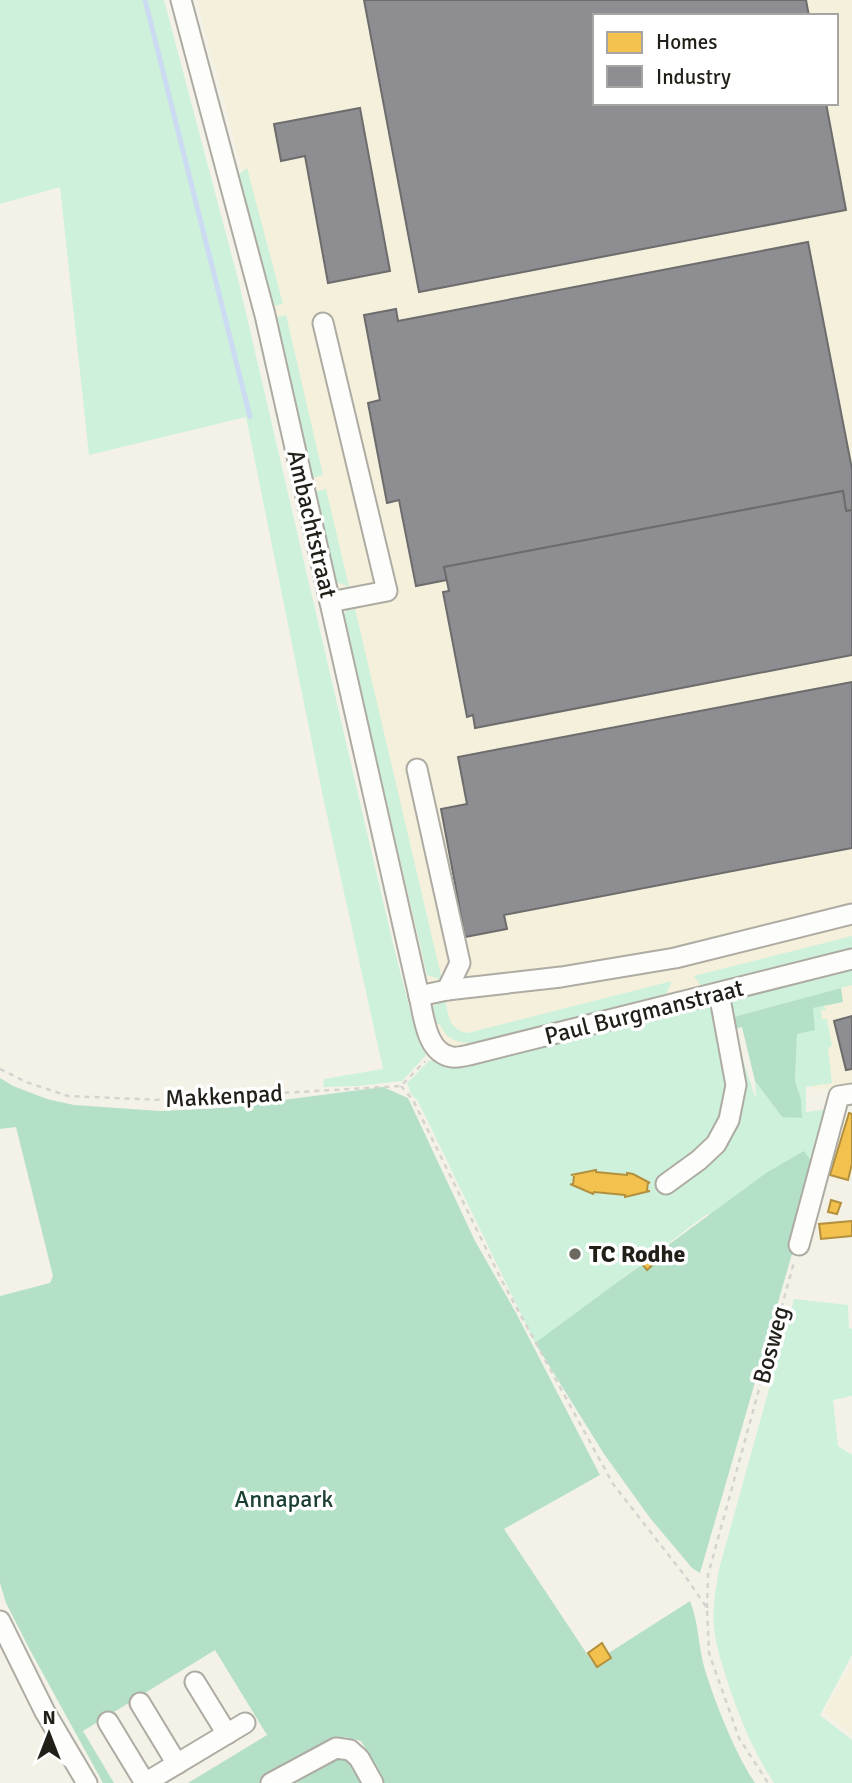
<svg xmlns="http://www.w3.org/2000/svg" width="852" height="1783" font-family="Signika,sans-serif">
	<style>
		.built { fill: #f5f0db; fill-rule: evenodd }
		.green { fill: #cdf1db }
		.forest { fill: #b4e0c8 }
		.homes { fill: #f2c14e; stroke: #b3903e; stroke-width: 2 }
		.industry { fill: #8d8d92; stroke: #6d6c6d; stroke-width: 2 }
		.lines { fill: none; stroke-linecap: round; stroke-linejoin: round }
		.stream { stroke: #ccdaf2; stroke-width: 5 }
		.minor-casing { stroke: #adaba2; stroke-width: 23 }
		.path { stroke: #d4d3cf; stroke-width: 2.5; stroke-dasharray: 5 5; stroke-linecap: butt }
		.minor { stroke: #fdfdfb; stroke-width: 19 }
		.poi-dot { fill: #6b6960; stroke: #fff; stroke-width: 2.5 }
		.labels { text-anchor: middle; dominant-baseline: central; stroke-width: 7; stroke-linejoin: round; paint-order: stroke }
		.street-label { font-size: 24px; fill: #211f18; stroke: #fff }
		.poi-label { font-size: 24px; font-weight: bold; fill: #211f18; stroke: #fff; text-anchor: start }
		.park-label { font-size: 24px; fill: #1b4031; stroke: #fff }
	</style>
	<rect width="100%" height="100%" fill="#f4f2e7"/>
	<g class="built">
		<path d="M197,0H852V1086L813,1090L780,1004L458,1083L447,1058L433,1005L427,975L368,753L248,192ZM595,16H836V103H595Z"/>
		<path d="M852,1664V1734L824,1712Z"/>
	</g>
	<g class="green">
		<path d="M0,0H164L239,283L393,944L418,1041L426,1055L402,1081L358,1086L323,1087L324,1079L383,1069L323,797L246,417L89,455L60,187L0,204Z"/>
		<path d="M247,168L283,304L269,307L236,177Z"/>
		<path d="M286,315L323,475L311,478L273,318Z"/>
		<path d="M326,489L349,587L334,581L314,492Z"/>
		<path d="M355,609L442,980L427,975L343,615L347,610Z"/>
		<path d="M852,936V949L702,987L694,976Z"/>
		<path d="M852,968V985L730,1018L726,1000Z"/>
		<path d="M672,981L666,994L474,1046V1043C458,1043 446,1040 440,1024H437L433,1006L445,999C449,1016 448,1030 468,1033Z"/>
		<path d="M711,1005L719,1018L731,1023L755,1097L756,1095L755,1081L782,1117L801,1099L795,1081L797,1033L813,1008L824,1006L826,1010H821L822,1019H827L832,1046L828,1048L832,1083L806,1087V1112L829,1109L814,1165L709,1215L707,1214L624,1277L602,1298L600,1296L597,1297L572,1327L566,1321L535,1343L418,1101L411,1094L407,1083L430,1060L450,1067L466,1066Z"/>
		<path d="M794,1299L848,1305L849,1328L852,1329V1396L833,1400L838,1446L852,1455V1655L820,1715L852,1740V1783H774C753,1751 739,1717 727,1680C722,1664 716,1646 714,1628C712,1609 716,1589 719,1569Z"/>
	</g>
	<g class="forest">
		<path d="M841,988L843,1002L813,1008L815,1030L797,1034L795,1081L801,1099L802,1118L782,1117L755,1081L742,1027L734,1029L730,1018Z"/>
		<path d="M0,1078L13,1086L47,1099L74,1105L160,1111L221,1108L383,1087L408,1098L475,1241L515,1311L600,1475L504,1529L593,1663L690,1601C699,1623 698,1647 705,1670C716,1705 735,1753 755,1783H376L373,1777L370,1756L361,1741L345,1737L262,1783H188L267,1735L215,1650L83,1731L114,1783H103L30,1650L6,1603L0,1583V1296L50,1283L53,1276L16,1127L0,1129Z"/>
		<path d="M804,1151L814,1165L813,1181L700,1573L692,1568L650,1518L604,1454L535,1343L766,1173Z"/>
		<path d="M334,1759L350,1761L366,1783H297L302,1772Z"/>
	</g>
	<g class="homes">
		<path d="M849,1113L852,1114V1164L848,1180L830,1175Z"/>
		<path d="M596,1170V1172L627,1175V1173L633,1174L650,1183L648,1182L647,1191H650L625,1197V1195L594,1192L593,1194L570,1184L573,1185L574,1175H571Z"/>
		<path d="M831,1200L841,1203L837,1214L828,1212Z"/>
		<path d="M852,1221V1236L821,1239L819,1224Z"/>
		<path d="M651,1256L656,1262L647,1270L642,1264Z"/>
		<path d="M602,1643L611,1658L597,1667L588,1653Z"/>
	</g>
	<g class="industry">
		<path d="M364,0H806L809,16H595V103H826L846,210L419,292Z"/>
		<path d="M360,108L390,271L328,283L305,156L281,161L274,124Z"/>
		<path d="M808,242L852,469V510L846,511L843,491L444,567L447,580L416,586L399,500L387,503L368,403L380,400L364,315L396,309L398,321Z"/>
		<path d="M843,491L846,511L852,510V655L475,728L473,715L467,717L443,592L449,591L444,567Z"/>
		<path d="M852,682V848L504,915L507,929L465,937L441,809L467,804L458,757Z"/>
		<path d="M852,1016V1069L846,1070L834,1021Z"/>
	</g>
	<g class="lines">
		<path class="stream" d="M145,0L250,417"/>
		<g class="minor-casing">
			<g id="minor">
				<path d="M181,0L265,315L419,996C424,1016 426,1053 452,1057C457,1058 464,1056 469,1055L852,959"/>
				<path d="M323,323L387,591L330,602"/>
				<path d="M417,769L460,963L447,990"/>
				<path d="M419,996L447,990L561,977L675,958L852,914"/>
				<path d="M666,1184L699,1160L716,1144L729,1120L736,1085L719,993"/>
				<path d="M799,1245L839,1096L852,1094"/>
				<path d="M0,1621L45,1712L87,1783"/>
				<path d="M195,1682L227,1734"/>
				<path d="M140,1703L177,1764"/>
				<path d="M108,1722L145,1783L245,1723"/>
				<path d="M271,1783L336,1748L350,1750L359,1758L373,1783"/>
			</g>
		</g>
		<g class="path">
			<path d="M0,1069L26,1082L68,1096L163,1100L401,1086L425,1061"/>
			<path d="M401,1086L413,1100L502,1281L613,1484L685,1576L707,1608L709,1653L739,1738L768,1783"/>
			<path d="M707,1608L708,1575L794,1262"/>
		</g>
		<use href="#minor" class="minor"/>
	</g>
	<circle class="poi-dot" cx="575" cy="1254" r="7"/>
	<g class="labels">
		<g class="street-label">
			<text transform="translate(312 524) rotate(77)">Ambachtstraat</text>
			<text transform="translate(644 1012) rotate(-14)">Paul Burgmanstraat</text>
			<text transform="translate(224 1096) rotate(-3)">Makkenpad</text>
			<text transform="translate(771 1345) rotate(-75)">Bosweg</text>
		</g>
		<g class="poi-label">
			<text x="589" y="1254">TC Rodhe</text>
		</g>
		<g class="park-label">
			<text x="284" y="1499">Annapark</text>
		</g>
	</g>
	<rect x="593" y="14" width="245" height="91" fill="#ffffff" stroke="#a6a5a3" stroke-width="2"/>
	<rect x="607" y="32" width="35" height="21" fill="#f2c14e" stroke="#a6a5a3" stroke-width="2"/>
	<text x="656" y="49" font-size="21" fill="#211f18">Homes</text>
	<rect x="607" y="66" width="35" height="21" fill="#8d8d92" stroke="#a6a5a3" stroke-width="2"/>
	<text x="656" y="84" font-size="21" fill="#211f18">Industry</text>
	<g transform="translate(49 1734)" stroke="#ffffff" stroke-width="5" paint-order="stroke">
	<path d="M0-5L12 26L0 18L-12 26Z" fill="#211f18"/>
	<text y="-10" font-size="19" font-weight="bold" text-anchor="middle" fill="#211f18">N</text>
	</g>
</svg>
